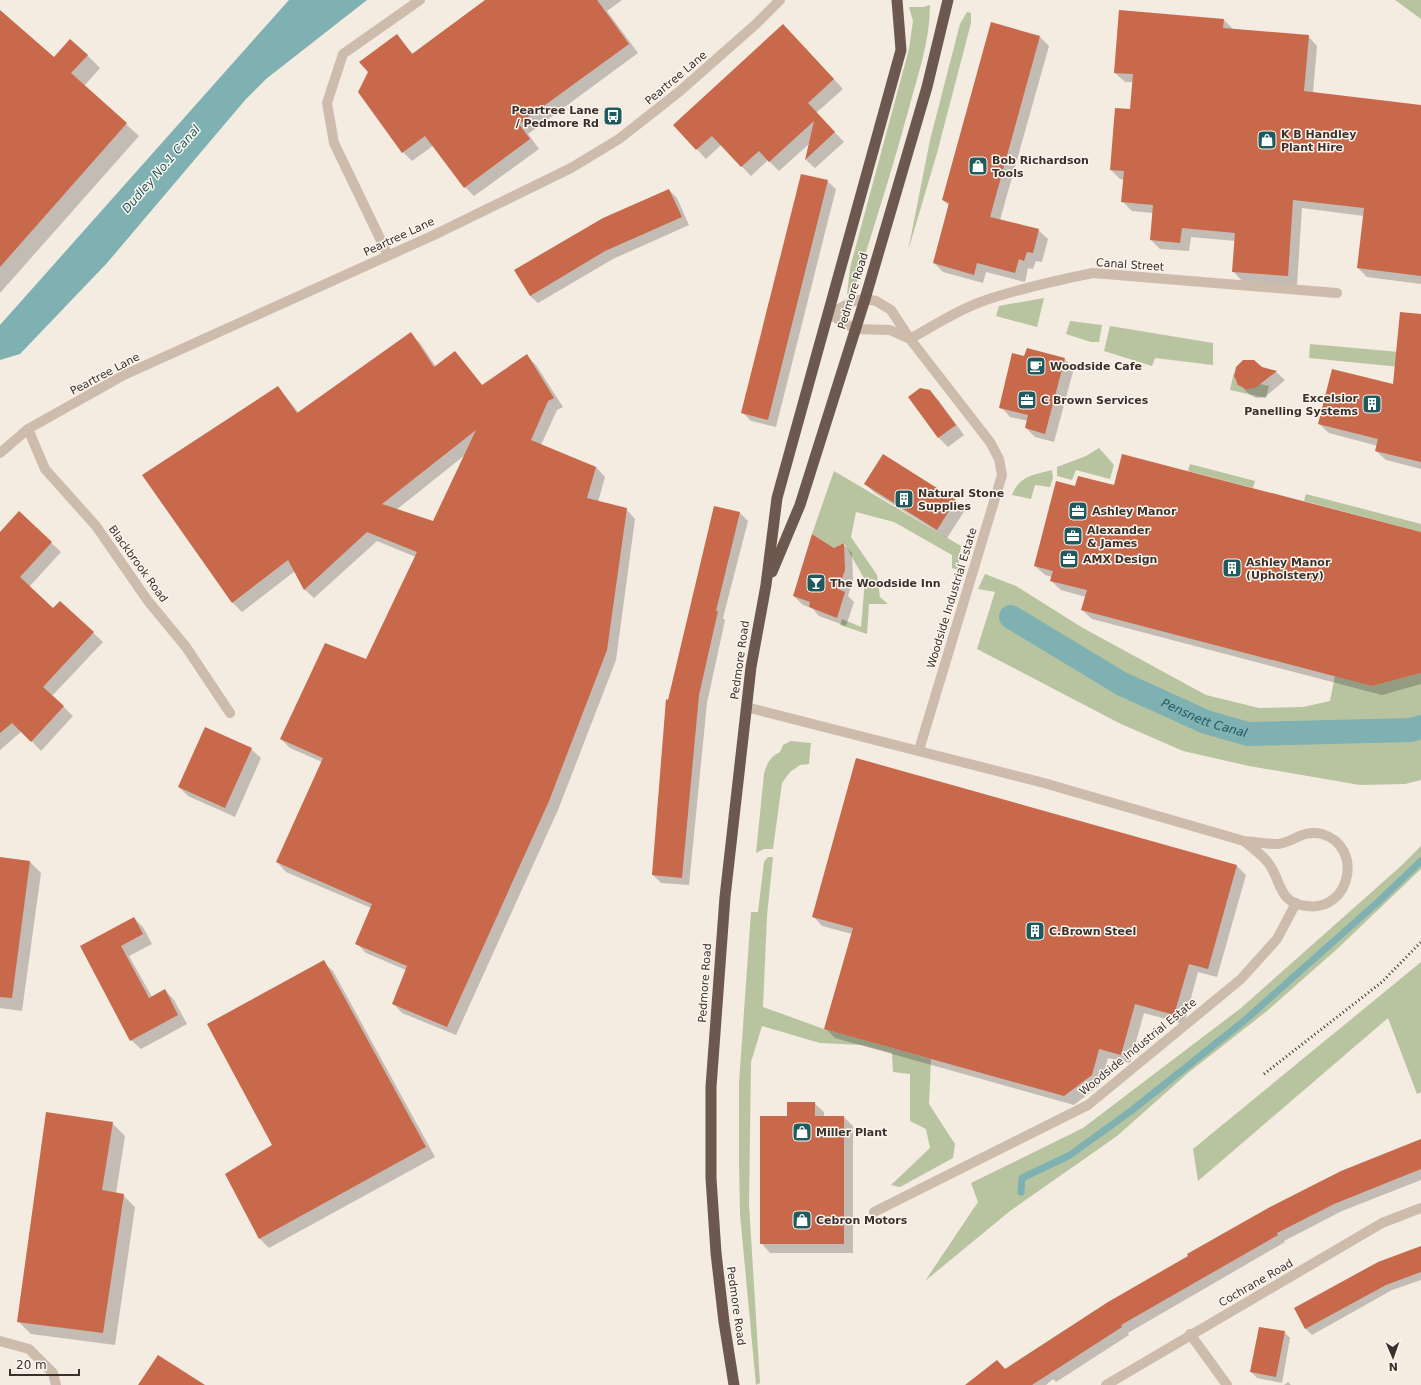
<svg xmlns="http://www.w3.org/2000/svg" width="1421" height="1385" font-family="'DejaVu Sans',sans-serif">
	<style>
		.green { fill: #b8c4a0 }
		.water { fill: #7fb0b2 }
		.shadow { fill: #0003; fill-rule: evenodd }
		.lines { fill: none; stroke-linecap: round; stroke-linejoin: round }
		.stream { stroke: #7fb0b2; stroke-width: 7 }
		.canal { stroke: #7fb0b2; stroke-width: 24 }
		.building { fill: #c8694b; fill-rule: evenodd }
		.minor { stroke: #cdbbac; stroke-width: 10 }
		.tertiary { stroke: #cdbbac; stroke-width: 10 }
		.trunk { stroke: #6c584f; stroke-width: 11 }
		.rail { stroke: #3b302b; stroke-width: 3; stroke-dasharray: 1 3; stroke-linecap: butt }
		.labels { text-anchor: middle; dominant-baseline: central; stroke-width: 3; stroke-linejoin: round; paint-order: stroke }
		.street-label { font-size: 11px; fill: #3b302b; stroke: #fbf5ee }
		.poi-label { font-size: 11px; font-weight: bold; fill: #3b302b; stroke: #fbf5ee; text-anchor: start }
		.water-label { font-size: 12px; font-style: italic; fill: #1f5a5e; stroke: #fbf5ee }
	</style>
	<rect width="100%" height="100%" fill="#f4ebe1"/>
	<g class="green">
		<path d="M1395,0H1421V19Z"/>
		<path d="M930,5C930,41 918,74 909,108C892,171 872,232 853,294H847L850,268L909,49L913,21L909,7H923Z"/>
		<path d="M967,12L971,13V23L937,153L908,251L930,140L960,24Z"/>
		<path d="M1044,298L1037,327L996,316L999,306Z"/>
		<path d="M1070,321L1102,325L1099,342H1091L1066,334Z"/>
		<path d="M1110,326L1213,343V365L1155,358L1152,366L1104,351Z"/>
		<path d="M1310,344L1421,354V369L1309,358Z"/>
		<path d="M1234,372C1234,387 1248,393 1260,384L1269,386L1266,398L1230,390Z"/>
		<path d="M1099,448L1114,465L1110,479L1076,470L1072,480L1057,476V467L1086,456Z"/>
		<path d="M1190,464L1255,481L1253,488L1188,471Z"/>
		<path d="M1052,470L1053,478L1050,487L1035,485L1031,499L1012,495C1020,475 1034,475 1052,470Z"/>
		<path d="M834,471L961,546L958,570L952,568V555L894,522L856,512L851,537L877,575L880,597L888,604H869L867,634L840,625L842,619L861,627L865,580L844,543L834,548L812,534Z"/>
		<path d="M1306,494L1421,524V532L1304,501Z"/>
		<path d="M985,574L1016,586L1083,628L1206,695L1259,708L1303,707L1330,701L1335,676L1372,686L1421,673V780L1405,784L1360,785L1249,766L1183,751L1121,724L977,649L995,592L978,589Z"/>
		<path d="M791,741L811,743L809,764L800,765L790,772L782,783L773,849H764L756,853L764,774C767,763 770,757 780,752L783,745Z"/>
		<path d="M1421,846V869L1337,949L1267,1011L1188,1073L1117,1136L1010,1211L925,1281L978,1202L971,1183L1083,1128L1241,1008L1401,866Z"/>
		<path d="M768,857H773L767,916L763,1007L824,1029L931,1059L929,1104L955,1144L953,1158L900,1187L891,1185L930,1148L926,1129L910,1121V1074L893,1072L892,1053L862,1045L820,1043L762,1026L751,1062L749,1204L760,1383L756,1385L740,1214L739,1162V1083L751,912H758L764,862Z"/>
		<path d="M1421,962V1092L1417,1094L1388,1018L1198,1181L1193,1149Z"/>
	</g>
	<path class="water" d="M289,0H367L266,79L246,99L107,263L20,354L0,360V325Z"/>
	<g class="shadow">
		<path d="M489,0H622L607,11L638,53L528,134L539,149L474,196L465,187L434,145L412,161L403,152L397,36L413,54Z"/>
		<path d="M0,11L54,58L87,55L100,68L84,86L139,136L0,293Z"/>
		<path d="M1224,20L1233,29L1308,36L1317,46L1313,93L1421,106V284L1367,277L1358,268L1364,216L1302,208L1297,285L1242,281L1233,271L1236,241L1191,237L1189,251L1160,249L1151,240L1153,213L1132,211L1122,201L1124,180L1120,179L1111,170L1116,109L1131,110L1133,82H1125L1115,73Z"/>
		<path d="M792,34L843,89L816,113L844,142L815,168L806,160L810,143L779,171L768,160L751,176L721,145L706,159L675,125Z"/>
		<path d="M1040,37L1049,46L1000,220L1038,230L1048,239L1042,262L1036,261L1033,269L1028,268L1025,282L986,272L983,283L943,272L934,263L949,206L943,200Z"/>
		<path d="M827,181L836,189L776,427L751,421L742,412Z"/>
		<path d="M669,190L677,198L689,225L613,259L538,303L530,296Z"/>
		<path d="M1421,315V469L1386,460L1376,451L1378,446L1329,433L1319,424L1394,385Z"/>
		<path d="M410,333L420,343L436,367L455,352L483,386L527,356L536,365L563,407L557,410L541,445L596,467L605,477L598,502L626,509L635,519L616,660L558,810L456,1035L402,1013L393,1003L406,970L366,953L356,943L371,908L286,872L277,862L322,762L290,748L281,739L366,661L416,557L377,541L314,598L304,589L295,571L242,612L233,603L143,476L278,387L299,413ZM465,455L433,522L396,510Z"/>
		<path d="M1025,357L1064,359L1074,368L1054,442L1035,437L1026,428L1028,421L1010,417L1001,407Z"/>
		<path d="M1262,368L1276,372L1285,380L1265,397L1256,398L1249,394L1239,384Z"/>
		<path d="M930,391L939,401L964,435L948,447L939,438L909,397Z"/>
		<path d="M883,456L956,501L965,510L947,538L875,493L865,484Z"/>
		<path d="M1115,486L1421,533V684L1382,695L1092,619L1082,610L1086,597L1061,590L1051,581L1052,577L1045,575L1035,566L1076,487Z"/>
		<path d="M715,507L740,513L748,521L723,618L725,620L707,703L689,885L661,883L653,875L669,701Z"/>
		<path d="M19,513L61,552L29,587L53,609L60,602L103,642L52,696L73,716L41,751L22,731L0,750V533Z"/>
		<path d="M843,544L852,553L853,580L848,596L854,602L846,626L819,616L812,608L803,605L794,596L834,549Z"/>
		<path d="M251,749L261,758L235,817L188,796L179,787Z"/>
		<path d="M0,858L30,862L41,873L22,1011L0,1008Z"/>
		<path d="M1237,866L1246,875L1217,977L1198,972L1184,1024L1144,1013L1130,1063L1108,1058L1101,1084L1074,1105L835,1038L825,1028L852,934L822,926L813,916Z"/>
		<path d="M134,918L143,927L152,944L129,956L152,997L165,990L174,1000L187,1024L141,1049L131,1040L81,946Z"/>
		<path d="M323,962L333,971L435,1157L269,1248L259,1238L273,1145Z"/>
		<path d="M814,1103L824,1112V1117H844L853,1126V1253H770L761,1243L788,1117Z"/>
		<path d="M112,1123L125,1136L116,1193L123,1195L135,1207L115,1345L31,1334L18,1321Z"/>
		<path d="M1421,1140V1180L1342,1211L1284,1241L1285,1242L1128,1333L1129,1335L1056,1382L1053,1379L1046,1385H967L997,1361L1006,1370Z"/>
		<path d="M1421,1247V1280L1392,1290L1312,1335L1306,1329L1295,1308Z"/>
		<path d="M1284,1332L1290,1338L1282,1383L1257,1378L1251,1372Z"/>
		<path d="M1288,1382L1291,1385H1284Z"/>
	</g>
	<g class="lines">
		<path class="stream" d="M1021,1192L1022,1178L1070,1155L1131,1111L1244,1021L1378,902L1421,861"/>
		<path class="canal" id="s1" d="M1011,617L1122,684L1206,722L1248,734L1411,730L1421,727"/>
	</g>
	<g class="building">
		<path d="M485,0H597L629,44L519,124L530,139L464,188L425,136L402,153L358,92L368,72L359,62L397,34L412,54Z"/>
		<path d="M0,10L54,57L70,39L88,55L71,73L127,123L0,267Z"/>
		<path d="M1119,10L1224,19L1223,28L1309,35L1304,91L1421,105V276L1357,268L1364,208L1293,200L1288,276L1232,272L1235,233L1182,228L1180,243L1150,240L1153,205L1121,202L1124,171L1110,170L1115,108L1130,109L1133,74L1114,73Z"/>
		<path d="M991,22L1040,36L990,217L1039,229L1033,253L1027,252L1024,261L1019,259L1015,273L977,263L974,275L933,263L949,203L942,200Z"/>
		<path d="M783,24L834,79L808,103L835,132L805,160L814,121L769,162L759,151L741,167L712,136L696,150L673,125Z"/>
		<path d="M801,174L828,180L768,420L741,413Z"/>
		<path d="M669,189L682,217L605,251L530,296L514,270L603,218Z"/>
		<path d="M1400,312L1421,314V462L1375,451L1378,439L1318,424L1332,369L1393,384Z"/>
		<path d="M411,332L434,367L455,351L482,385L527,354L554,398L548,401L531,440L596,467L587,498L627,508L607,650L549,801L447,1027L392,1004L407,966L355,944L372,904L276,862L323,758L280,739L325,643L366,659L417,552L367,532L304,590L288,560L232,603L142,475L278,386L297,413ZM476,430L433,521L382,504Z"/>
		<path d="M1027,348L1065,358L1045,434L1025,428L1028,415L999,408L1012,353L1024,356Z"/>
		<path d="M1243,360H1254L1262,367L1277,371L1255,388L1246,389L1238,385L1234,376L1236,367Z"/>
		<path d="M920,388L930,390L956,425L938,438L908,397Z"/>
		<path d="M883,454L956,500L937,530L864,484Z"/>
		<path d="M1122,454L1421,532V673L1372,686L1081,610L1087,590L1050,581L1053,571L1034,566L1056,481L1075,486L1078,476L1114,485Z"/>
		<path d="M714,506L740,512L716,611H718L699,695L682,878L652,875L666,699L668,700Z"/>
		<path d="M19,511L52,542L20,577L53,608L60,601L94,632L43,687L64,706L31,742L12,723L0,733V532Z"/>
		<path d="M812,534L834,548L844,543L845,570L838,589L845,592L837,618L809,607L810,602L793,596Z"/>
		<path d="M205,727L252,748L225,808L178,787Z"/>
		<path d="M856,758L1237,865L1208,969L1189,964L1174,1015L1135,1004L1121,1055L1099,1049L1092,1075L1064,1096L824,1029L853,928L812,917Z"/>
		<path d="M0,857L30,861L12,998L0,997Z"/>
		<path d="M134,917L143,934L121,946L149,998L165,989L178,1015L130,1041L80,946Z"/>
		<path d="M324,960L426,1147L259,1239L225,1174L272,1145L207,1024Z"/>
		<path d="M787,1102H815V1116H844V1244H760V1116H787Z"/>
		<path d="M46,1112L113,1122L102,1190L124,1194L103,1333L17,1322Z"/>
		<path d="M1421,1139V1169L1334,1204L1277,1233L1278,1235L1121,1325L1122,1327L1032,1385H965L997,1360L1005,1369L1108,1302L1188,1256L1187,1254L1270,1207L1341,1171Z"/>
		<path d="M1421,1246V1272L1386,1285L1305,1329L1294,1308L1378,1262Z"/>
		<path d="M1259,1327L1285,1331L1276,1377L1250,1372Z"/>
		<path d="M158,1355L205,1385H138Z"/>
	</g>
	<g class="lines">
		<g class="minor">
			<path d="M388,255L334,143L327,103L343,54L420,0"/>
			<path d="M829,314L854,301L865,299L876,301L891,310L910,339L990,442L999,459L1002,475L919,750"/>
			<path d="M829,314L855,329L890,330L910,339"/>
			<path d="M910,339C935,325 961,308 989,299C1023,288 1058,280 1093,273L1337,293"/>
			<path d="M28,429L45,469L96,526L148,601L186,647L230,713"/>
			<path d="M746,707L1044,783L1244,841C1255,842 1267,844 1278,844C1294,842 1303,829 1322,834C1364,846 1351,912 1307,906C1278,903 1282,882 1269,864C1263,855 1252,848 1244,841"/>
			<path d="M874,1212L1088,1105L1241,979L1277,939L1296,903"/>
			<path d="M1190,1334L1227,1385"/>
			<path d="M0,1341L29,1349L53,1373L56,1385"/>
			<path d="M1106,1385L1382,1223L1421,1208"/>
		</g>
		<path class="tertiary" d="M0,453L28,429L124,375L434,235L571,168L619,139L680,91L756,24L780,0"/>
		<g class="trunk">
			<path d="M772,572L800,505L865,299L927,87L948,0"/>
			<path d="M734,1385L724,1322L716,1253L711,1178V1087L725,897L751,667L766,585L777,498L901,50L897,0"/>
		</g>
		<path class="rail" d="M1264,1074L1382,982L1421,942"/>
	</g>
	<defs>
		<g id="bus-square" transform="scale(1)"><rect x="-9" y="-9" width="18" height="18" rx="4" fill="#1f5a5e" stroke="#fbf5ee"/><path d="M-5-6H5V4H4V6H2V4H-2V6H-4V4H-5ZM-3.5-4V0h7V-4ZM-3.5 1.2v1.5H-2V1.2ZM2 1.2v1.5H3.5V1.2Z" fill="#fff"/></g>
		<g id="shop-square" transform="scale(1)"><rect x="-9" y="-9" width="18" height="18" rx="4" fill="#1f5a5e" stroke="#fbf5ee"/><path d="M-5-2.5h2.3a2.7 3.5 0 0 1 5.4 0H5L5.5 6h-11ZM-1.5-2.5h3a1.5 2.3 0 0 0-3 0Z" fill="#fff"/></g>
		<g id="cafe-square" transform="scale(1)"><rect x="-9" y="-9" width="18" height="18" rx="4" fill="#1f5a5e" stroke="#fbf5ee"/><path d="M-5.5-4.5H6V0H3Q3 3.5 0 3.5H-2.5Q-5.5 3.5-5.5 0ZM3-3.2v2h1.7v-2ZM-6 4.5H4V6H-6Z" fill="#fff"/></g>
		<g id="office-square" transform="scale(1)"><rect x="-9" y="-9" width="18" height="18" rx="4" fill="#1f5a5e" stroke="#fbf5ee"/><path d="M-6-3h4V-5.5h4V-3h4V5H-6ZM-1-4.5V-3h2v-1.5ZM-6 0V1H6V0Z" fill="#fff"/></g>
		<g id="building-square" transform="scale(1)"><rect x="-9" y="-9" width="18" height="18" rx="4" fill="#1f5a5e" stroke="#fbf5ee"/><path d="M-4-6H4V6H1V3H-1V6H-4ZM-2.5-4.3h1.7v1.8h-1.7ZM.8-4.3h1.7v1.8H.8ZM-2.5-1h1.7V.8h-1.7ZM.8-1h1.7V.8H.8Z" fill="#fff"/></g>
		<g id="bar-square" transform="scale(1)"><rect x="-9" y="-9" width="18" height="18" rx="4" fill="#1f5a5e" stroke="#fbf5ee"/><path d="M-6-5H6L.8 .8V4.5H3.5V6h-7V4.5H-.8V.8Z" fill="#fff"/></g>
	</defs>
	<g fill-rule="evenodd">
		<use href="#bus-square" x="613" y="116"/>
		<use href="#shop-square" x="1267" y="140"/>
		<use href="#shop-square" x="978" y="166"/>
		<use href="#cafe-square" x="1036" y="366"/>
		<use href="#office-square" x="1027" y="400"/>
		<use href="#building-square" x="1372" y="404"/>
		<use href="#building-square" x="904" y="499"/>
		<use href="#office-square" x="1078" y="511"/>
		<use href="#office-square" x="1073" y="536"/>
		<use href="#office-square" x="1069" y="559"/>
		<use href="#building-square" x="1232" y="568"/>
		<use href="#bar-square" x="816" y="583"/>
		<use href="#building-square" x="1035" y="931"/>
		<use href="#shop-square" x="802" y="1132"/>
		<use href="#shop-square" x="802" y="1220"/>
	</g>
	<g class="labels">
		<g class="street-label">
			<text transform="translate(676 78) rotate(-40)">Peartree Lane</text>
			<text transform="translate(399 237) rotate(-25)">Peartree Lane</text>
			<text transform="translate(1130 265) rotate(4)">Canal Street</text>
			<text transform="translate(853 291) rotate(-73)">Pedmore Road</text>
			<text transform="translate(105 374) rotate(-28)">Peartree Lane</text>
			<text transform="translate(138 564) rotate(54)">Blackbrook Road</text>
			<text transform="translate(952 598) rotate(-73)">Woodside Industrial Estate</text>
			<text transform="translate(740 660) rotate(-82)">Pedmore Road</text>
			<text transform="translate(705 983) rotate(-86)">Pedmore Road</text>
			<text transform="translate(1138 1047) rotate(-39)">Woodside Industrial Estate</text>
			<text transform="translate(1256 1283) rotate(-30)">Cochrane Road</text>
			<text transform="translate(736 1306) rotate(82)">Pedmore Road</text>
		</g>
		<g class="poi-label">
			<text x="599" y="110" text-anchor="end">Peartree Lane<tspan x="599" dy="13">/ Pedmore Rd</tspan></text>
			<text x="1281" y="134">K B Handley<tspan x="1281" dy="13">Plant Hire</tspan></text>
			<text x="992" y="160">Bob Richardson<tspan x="992" dy="13">Tools</tspan></text>
			<text x="1050" y="366">Woodside Cafe</text>
			<text x="1358" y="398" text-anchor="end">Excelsior<tspan x="1358" dy="13">Panelling Systems</tspan></text>
			<text x="1041" y="400">C Brown Services</text>
			<text x="918" y="493">Natural Stone<tspan x="918" dy="13">Supplies</tspan></text>
			<text x="1092" y="511">Ashley Manor</text>
			<text x="1087" y="530">Alexander<tspan x="1087" dy="13">&amp; James</tspan></text>
			<text x="1083" y="559">AMX Design</text>
			<text x="1246" y="562">Ashley Manor<tspan x="1246" dy="13">(Upholstery)</tspan></text>
			<text x="830" y="583">The Woodside Inn</text>
			<text x="1049" y="931">C.Brown Steel</text>
			<text x="816" y="1132">Miller Plant</text>
			<text x="816" y="1220">Cebron Motors</text>
		</g>
		<g class="water-label">
			<text transform="translate(161 169) rotate(-49)">Dudley No.1 Canal</text>
			<text stroke="none"><textPath href="#s1" startOffset="219">Pensnett Canal</textPath></text>
		</g>
	</g>
	<g transform="translate(1393 1357) rotate(178)" stroke="#fbf5ee" stroke-width="3" paint-order="stroke">
	<path d="M0-3L7 15L0 10L-7 15Z" fill="#3b302b"/>
	<text y="-6" font-size="11" font-weight="bold" text-anchor="middle" fill="#3b302b">N</text>
	</g>
	<path d="M10 1369v6h69v-6" fill="none" stroke="#3b302b" stroke-width="2"/>
	<text x="16" y="1369" font-size="12" fill="#3b302b" stroke="#fbf5ee" stroke-width="3" paint-order="stroke">20 m</text>
</svg>
